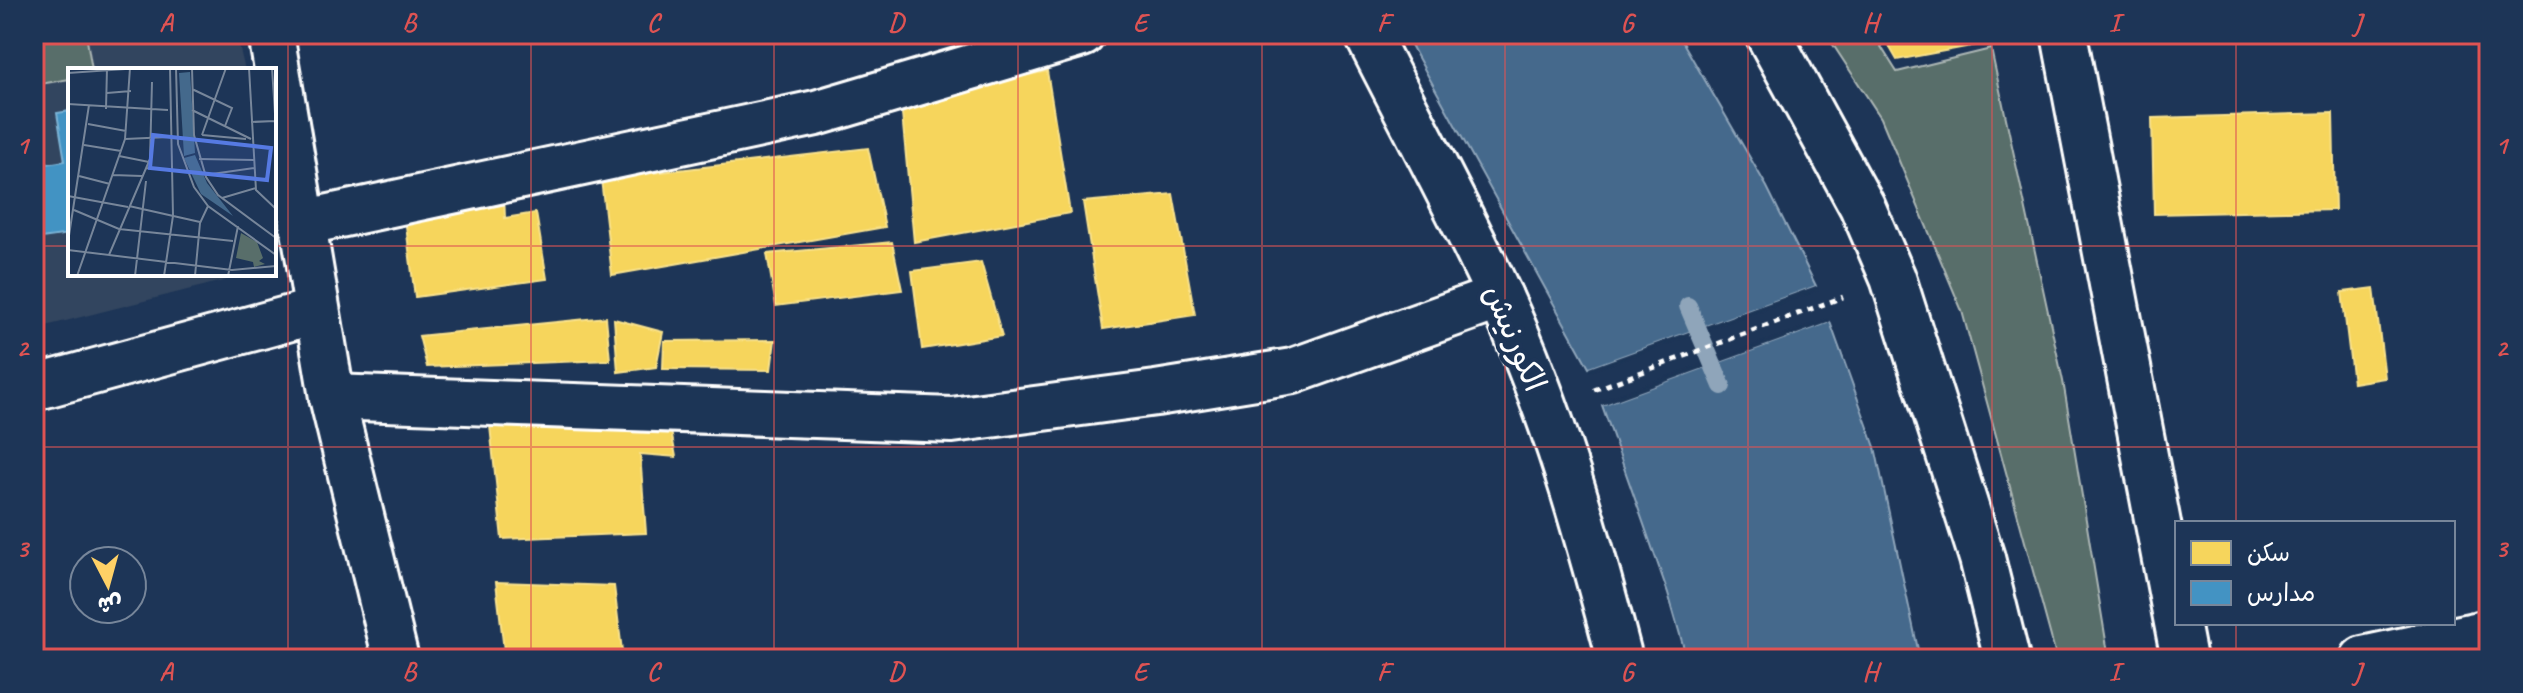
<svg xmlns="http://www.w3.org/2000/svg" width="2523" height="693" font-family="Caveat,'Playpen Sans Arabic',sans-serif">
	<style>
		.built { fill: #32455e }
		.green { fill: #586e6a; stroke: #acb6b4; stroke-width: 2 }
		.water { fill: #44698c; stroke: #8fa5ba; stroke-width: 2 }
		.pier { fill: #1d3557 }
		.homes { fill: #f6d55c; stroke: #f9e28d; stroke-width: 2 }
		.schools { fill: #4393c3; stroke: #7bb3d5; stroke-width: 2 }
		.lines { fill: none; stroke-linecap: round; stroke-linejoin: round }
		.stream { stroke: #8fa5ba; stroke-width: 18 }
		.minor-casing { stroke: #fff; stroke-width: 50 }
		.major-casing { stroke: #fff; stroke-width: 50 }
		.path { stroke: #fff; stroke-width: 5; stroke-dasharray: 6 6; stroke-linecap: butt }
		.minor { stroke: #1d3557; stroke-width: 44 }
		.major { stroke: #1d3557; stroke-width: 44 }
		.grid { fill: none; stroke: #de5353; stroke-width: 2; stroke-opacity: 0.55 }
		.labels { text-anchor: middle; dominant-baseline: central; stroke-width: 8; stroke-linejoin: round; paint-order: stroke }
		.street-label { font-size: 32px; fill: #fff; stroke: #1d3557 }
		.inset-road { fill: none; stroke: #77869a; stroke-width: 2 }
		.view { fill: #567ae2; fill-opacity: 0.15; stroke: #567ae2; stroke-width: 4 }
		.inset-edge { fill: none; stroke: #fff; stroke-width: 4 }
		.neatline { fill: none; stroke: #de5353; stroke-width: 3 }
		.grid-label { font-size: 26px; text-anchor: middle; font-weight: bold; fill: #de5353 }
	</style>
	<rect width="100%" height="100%" fill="#1d3557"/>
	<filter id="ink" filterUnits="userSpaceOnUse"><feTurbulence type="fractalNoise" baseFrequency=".0125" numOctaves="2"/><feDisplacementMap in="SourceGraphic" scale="16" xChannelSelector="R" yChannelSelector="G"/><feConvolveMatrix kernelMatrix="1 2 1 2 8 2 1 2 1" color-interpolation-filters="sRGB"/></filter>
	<g filter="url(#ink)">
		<path class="built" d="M34,34H236L245,70H70V274H250L34,329Z"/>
		<g class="green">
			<path d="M34,34H86L92,70H70V79L34,85Z"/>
			<path d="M1826,34H1873L1897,72L1991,49L2063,381L2109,659H2057L1962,311L1881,118Z"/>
		</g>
		<g class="water">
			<path d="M1405,34H1678L1767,187L1816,286L1589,368Z"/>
			<path d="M1830,322L1875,447L1920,659H1687L1668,593L1602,405Z"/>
		</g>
		<g class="pier">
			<path d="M1816,286L1818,290L1590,371L1589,368Z"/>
			<path d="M1828,319L1830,322L1602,405L1601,401Z"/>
		</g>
		<g class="homes">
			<path d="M1882,34H1991L1993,42L1897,60Z"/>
			<path d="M1047,71L1070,213L914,242L901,103Z"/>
			<path d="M2333,113L2335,210L2154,214L2152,118Z"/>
			<path d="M868,148L885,227L612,275L601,179Z"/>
			<path d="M1173,194L1195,315L1103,329L1083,202Z"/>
			<path d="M504,195L505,218L536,213L547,279L415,297L405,218Z"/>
			<path d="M892,242L902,290L776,306L767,254Z"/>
			<path d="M981,262L1002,336L922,349L912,271Z"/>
			<path d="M2374,288L2385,378L2353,383L2342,292Z"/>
			<path d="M606,317L610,360L427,367L419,336Z"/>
			<path d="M614,319L663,332L656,367L618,372Z"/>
			<path d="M775,340L771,370L663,369L664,341Z"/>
			<path d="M490,426L671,431L676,457L640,454L646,533L502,539Z"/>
			<path d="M496,582L614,586L623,659H505Z"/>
		</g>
		<path class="schools" d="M70,111V234L34,239V166L65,161L57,113Z"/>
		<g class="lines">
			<path class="stream" d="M1688,306L1722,386"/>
			<g class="minor-casing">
				<g id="minor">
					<path d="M271,34L332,397L396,659"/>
					<path d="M2064,34L2184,659"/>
					<path d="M302,223L816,113L1082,34"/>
					<path d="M34,388L316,311"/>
					<path d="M332,397L952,420L1156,393L1293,371L1500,297"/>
					<path d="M2363,659L2489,632"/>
				</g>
			</g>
			<g class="major-casing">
				<g id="major">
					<path d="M1367,34C1411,121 1458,207 1499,295C1553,410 1588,536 1620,659"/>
					<path d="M1768,34L1862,206L1893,278L1982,558L2007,659"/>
				</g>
			</g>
			<path class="path" d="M1594,390L1843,297"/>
			<use href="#minor" class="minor"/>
			<use href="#major" class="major"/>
		</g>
	</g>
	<path class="grid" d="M288,34V659M531,34V659M774,34V659M1018,34V659M1262,34V659M1505,34V659M1748,34V659M1992,34V659M2236,34V523M34,246H70M274,246H2489M34,447H2489M2236,623V659"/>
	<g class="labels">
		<g class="street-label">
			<text transform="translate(1515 338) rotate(67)">الكورنيش</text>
		</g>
	</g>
	<g transform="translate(68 68)">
		<rect width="208" height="208" fill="#1d3557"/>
		<path d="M173,165L189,174L195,190L191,193L197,196L186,199L185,194L168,190Z" fill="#586e6a"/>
		<path d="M122,4L127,85L116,88L111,5ZM127,87L139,115L165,148L133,126L116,90Z" fill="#44698c"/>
		<path class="inset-road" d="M108,0L110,76L126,119L140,138L208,187M124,0L126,67L138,109L150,127L208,170M181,0L188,122L208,141M204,0L208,61M0,5L72,0M124,21L164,40L157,58M39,25L63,23M0,36L100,42M38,41L39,0M124,42L183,71M183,54L207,53M20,56L58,63M134,67L158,0M134,67L178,71M57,71L101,69M16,77L53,83M51,88L81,94M131,91L186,92M78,100L103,102M44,107L74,108M137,107L186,100M11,108L42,116M0,128L60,139M154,130L188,120M61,138L132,154M6,142L51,161L165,173M0,174L21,37M0,182L41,187L82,91L84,14M41,187L164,202L208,198M9,208L57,71L62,0M67,208L78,113M96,208L105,148L102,0M127,208L132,155L140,138M160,208L170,158"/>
		<path class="view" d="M85,67L203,80L199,112L82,100Z"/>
		<rect width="208" height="208" class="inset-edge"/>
	</g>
	<rect width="2523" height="693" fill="none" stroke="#1d3557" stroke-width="88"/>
	<rect x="2175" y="521" width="280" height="104" fill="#1d3557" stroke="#77869a" stroke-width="2"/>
	<rect x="2191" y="541" width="40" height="24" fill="#f6d55c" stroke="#77869a" stroke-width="2"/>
	<text x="2247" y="561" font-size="24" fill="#ffffff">سكن</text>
	<rect x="2191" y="581" width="40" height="24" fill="#4393c3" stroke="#77869a" stroke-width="2"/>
	<text x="2247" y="601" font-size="24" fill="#ffffff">مدارس</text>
	<g transform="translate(108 585) rotate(174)"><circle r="38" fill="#1d3557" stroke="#77869a" stroke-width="2"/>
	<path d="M0-6L14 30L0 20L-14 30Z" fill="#ffd166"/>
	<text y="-12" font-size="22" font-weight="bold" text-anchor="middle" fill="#ffffff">ش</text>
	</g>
	<rect x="44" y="44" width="2435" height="605" class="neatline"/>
	<g class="grid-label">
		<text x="166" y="31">A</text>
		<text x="409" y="31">B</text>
		<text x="653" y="31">C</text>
		<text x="896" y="31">D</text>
		<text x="1140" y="31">E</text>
		<text x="1383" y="31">F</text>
		<text x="1627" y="31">G</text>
		<text x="1870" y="31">H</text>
		<text x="2114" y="31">I</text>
		<text x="2357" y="31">J</text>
		<text x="22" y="154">1</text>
		<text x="2501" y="154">1</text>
		<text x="22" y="356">2</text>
		<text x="2501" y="356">2</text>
		<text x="22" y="557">3</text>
		<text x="2501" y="557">3</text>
		<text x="166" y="680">A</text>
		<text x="409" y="680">B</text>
		<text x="653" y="680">C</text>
		<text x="896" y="680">D</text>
		<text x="1140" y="680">E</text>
		<text x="1383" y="680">F</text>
		<text x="1627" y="680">G</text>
		<text x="1870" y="680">H</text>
		<text x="2114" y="680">I</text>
		<text x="2357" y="680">J</text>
	</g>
</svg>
